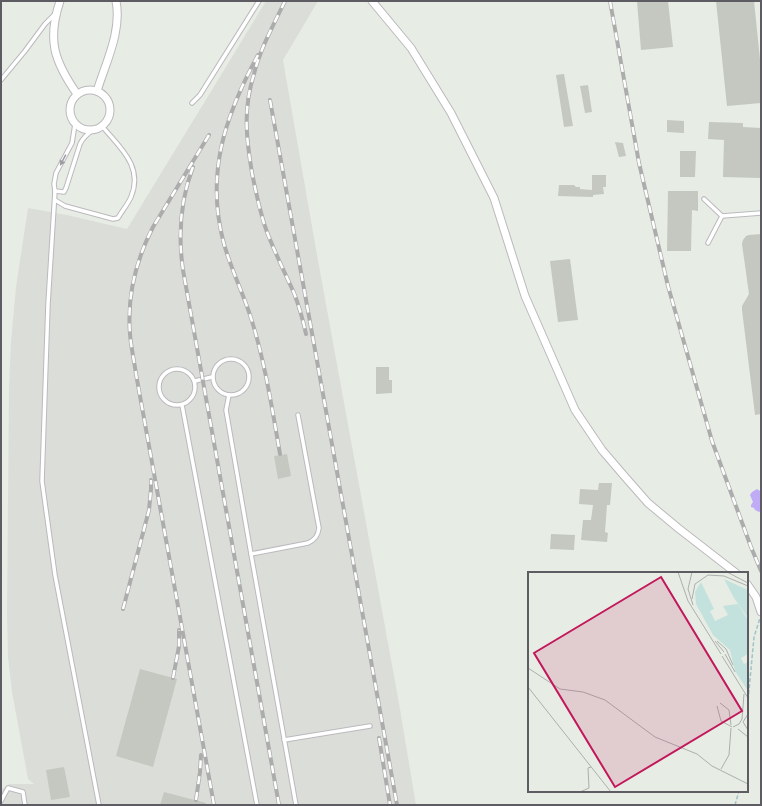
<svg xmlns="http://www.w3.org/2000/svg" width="762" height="806" font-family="'Space Grotesk',sans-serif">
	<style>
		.industrial { fill: #dbded8 }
		.water { fill: #bfabf6 }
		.building { fill: #c4c8c0 }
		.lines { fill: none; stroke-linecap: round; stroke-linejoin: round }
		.lane-casing { stroke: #bbb9be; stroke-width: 5.5 }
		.street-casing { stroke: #bbb9be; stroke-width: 9 }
		.path { stroke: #a0c3c7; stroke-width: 1.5; stroke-dasharray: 4 2; stroke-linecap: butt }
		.lane { stroke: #fff; stroke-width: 3.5 }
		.street { stroke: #fff; stroke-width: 7 }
		.rail-casing { stroke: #acacad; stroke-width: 4 }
		.rail { stroke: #fff; stroke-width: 2.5; stroke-dasharray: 8; stroke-linecap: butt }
		.oneway { fill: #9e9da1 }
		.inset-road { fill: none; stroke: #acafac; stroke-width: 1 }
		.view { fill: #c2185b; fill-opacity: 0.15; stroke: #c2185b; stroke-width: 2 }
		.inset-edge { fill: none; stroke: #5e5c63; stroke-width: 2 }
	</style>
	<rect width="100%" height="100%" fill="#e7ede4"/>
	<path class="industrial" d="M266,1H318L283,60L317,255L399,703L416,805H1V792L2,789L9,784H34L28,779L12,692L8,657L7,614L9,389L11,341L16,287L28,208L67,215L127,229Z"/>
	<path class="water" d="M757,489L760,491C761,494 762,498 760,501L761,504V511L759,512L755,510L754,508L751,507V505L753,502L750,495L752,492Z"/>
	<g class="building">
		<path d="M637,1H668L673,47L641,50Z"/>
		<path d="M716,1H754L761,69V103L727,106Z"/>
		<path d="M564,74L573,126L564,127L556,75Z"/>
		<path d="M588,85L592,112L585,113L580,86Z"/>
		<path d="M667,120L684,121V133L667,132Z"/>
		<path d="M709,122L743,123V127L761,128V178L723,177L724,140L708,139Z"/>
		<path d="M615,142L623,143L626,156L619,157Z"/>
		<path d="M680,151H696L695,177H680Z"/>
		<path d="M592,175H606V187H603L604,194L593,195V197L558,196L559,185H574L576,187H580V189L592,190Z"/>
		<path d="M668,191H698V211L692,210L691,251H667Z"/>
		<path d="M761,234V414L755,415L742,310V306L749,294L742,244L743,240L746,236L749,235Z"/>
		<path d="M570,259L578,320L558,322L550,261Z"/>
		<path d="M376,367H389V380H392V393L376,394Z"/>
		<path d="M287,454L291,476L278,479L274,456Z"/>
		<path d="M599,483H612L610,505H607L605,532L608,533L607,542L581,540L583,520H591L593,505L579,504L580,489L598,490Z"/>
		<path d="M551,534L575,535L574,550L550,549Z"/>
		<path d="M140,669L177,679L153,767L116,756Z"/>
		<path d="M64,767L70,797L51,800L46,770Z"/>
		<path d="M164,792L206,803L205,805H160Z"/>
	</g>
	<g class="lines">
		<g class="lane-casing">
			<g id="lane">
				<path d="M1,80L25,51L45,24L55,14"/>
				<path d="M192,103L200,95L259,1"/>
				<path d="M75,124L72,143L56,173L54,184L55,191L64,192L66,188L80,144C83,138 87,134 93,130"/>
				<path d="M55,191L48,304L42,481L55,575L99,805"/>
				<path d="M704,199L722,216"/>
				<path d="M55,200L65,206L113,219L118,218C122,211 128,204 131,197C144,166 119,147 102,126"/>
				<path d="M708,243L722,216L761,213"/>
				<circle cx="231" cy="377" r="18"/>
				<circle cx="177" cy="387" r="18"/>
				<path d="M195,381L212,377"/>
				<path d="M229,395L226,410L251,554L296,805"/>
				<path d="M182,405L257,805"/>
				<path d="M251,554L308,543C315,540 318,536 319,528L298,415"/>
				<path d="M284,740L370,726"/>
				<path d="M1,801L8,788L23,792L25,805"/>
			</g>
		</g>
		<g class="street-casing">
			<g id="street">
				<path d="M60,1C47,40 54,61 77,94"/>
				<path d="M372,1L411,48L451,113L494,198L525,296L575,410L602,450L626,478L648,503L678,528L736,573"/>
				<circle cx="90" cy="110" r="20"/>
				<path d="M97,91C106,62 122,31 116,1"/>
				<path d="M747,584L756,597L761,612"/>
			</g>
		</g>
		<g class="path">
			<path d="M747,712L754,637L760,618"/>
			<path d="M735,805L739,791"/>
		</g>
		<use href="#lane" class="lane"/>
		<use href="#street" class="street"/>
		<g class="rail-casing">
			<g id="rail">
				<path d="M285,1C274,24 260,49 254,74C243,109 246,137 252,173C256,193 260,213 267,232C275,253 285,273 294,293C299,306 303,320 306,334"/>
				<path d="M610,1L639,163L668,286L712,441L751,547L761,571"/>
				<path d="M258,55C225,116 205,174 224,244C231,269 243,293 251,318C265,362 272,408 280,454"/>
				<path d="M270,100L397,805"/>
				<path d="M209,135L153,227C136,260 127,296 130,334C131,347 134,360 136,374L214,805"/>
				<path d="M193,167C180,201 178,235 183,270L279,805"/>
				<path d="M123,609L149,510L151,489V480"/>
				<path d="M173,678L179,646V630"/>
				<path d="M379,738L390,805"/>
				<path d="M196,800L200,772L201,755"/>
			</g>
		</g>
		<use href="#rail" class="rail"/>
	</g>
	<defs><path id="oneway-solid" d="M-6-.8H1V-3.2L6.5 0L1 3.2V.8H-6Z"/></defs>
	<use class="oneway" href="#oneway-solid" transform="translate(63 160) rotate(118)"/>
	<g transform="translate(528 572)">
		<rect width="220" height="220" fill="#e7ede4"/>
		<path d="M196,7L220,18V46L206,26ZM173,10L186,37L182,39L187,49L200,43L195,34L210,32L220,48V82L213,86L216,92L220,90V119L207,99L202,78L185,63L168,32L167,20Z" fill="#c3e2dd"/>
		<path class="inset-road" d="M150,0L160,29L193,82M164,0L160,17L165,33M199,0L220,11M164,27L167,12L180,3L196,4L220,14M187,69L196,80M189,69L198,77L205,93M197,82L207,100M194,84L220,126M0,96L32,117L55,120L77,128L127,165L169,182L184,194L220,212M0,115L83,220M192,131L201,138L203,153M189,134L193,149L204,155M220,142L215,150L220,158M205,155L211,152L214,147L216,122M210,157L220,165M193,197L201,183L203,156M52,220L61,216L60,196L63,195"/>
		<path class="view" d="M133,5L214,139L87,215L6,81Z"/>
		<rect width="220" height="220" class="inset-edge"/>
	</g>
	<rect width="762" height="806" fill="none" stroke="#5e5c63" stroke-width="4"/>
</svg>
